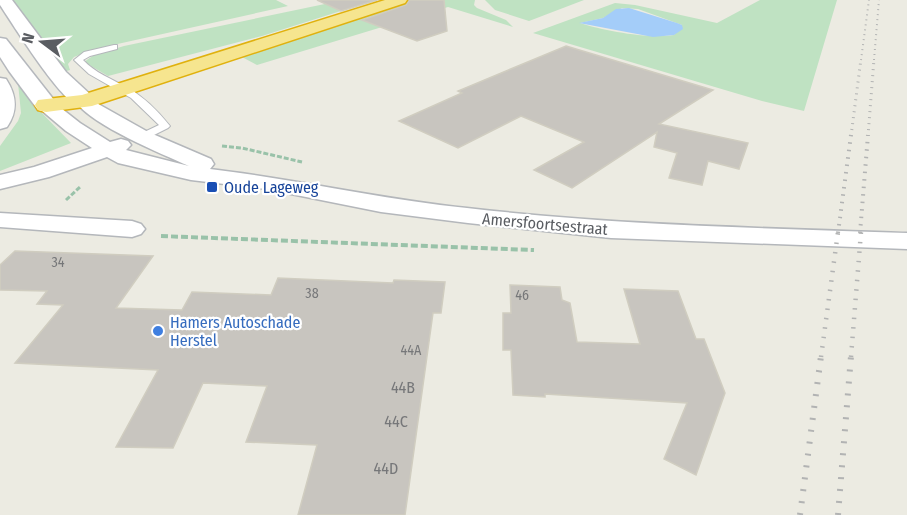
<svg xmlns="http://www.w3.org/2000/svg" width="907" height="515" font-family="'Fira Sans Condensed',sans-serif">
	<style>
		.green { fill: #bfe2c2; fill-rule: evenodd }
		.water { fill: #a4cdf9 }
		.building { fill: #c8c5bf; stroke: #d0cdc0; stroke-width: 1.5 }
		.lines { fill: none; stroke-linecap: round; stroke-linejoin: round }
		.service-casing { stroke: #b4b7bb; stroke-width: 2 }
		.minor-casing { stroke: #b4b7bb; stroke-width: 3 }
		.secondary-casing { stroke: #b5b8bd; stroke-width: 3 }
		.motorway-casing { stroke: #e0b10e; stroke-width: 3 }
		.path-far1 { stroke: #99c2a9; stroke-width: 3; stroke-dasharray: 5 2; stroke-linecap: butt }
		.path { stroke: #99c2a9; stroke-width: 4; stroke-dasharray: 7 3; stroke-linecap: butt }
		.service { fill: #fff; fill-rule: evenodd }
		.minor { fill: #fff; fill-rule: evenodd }
		.secondary { fill: #fff; fill-rule: evenodd }
		.motorway { fill: #f6e58f; fill-rule: evenodd }
		.rail-far4 { stroke: #b2b3b3; stroke-width: 2; stroke-dasharray: 1 4; stroke-linecap: butt }
		.rail-far3 { stroke: #b2b3b3; stroke-width: 3; stroke-dasharray: 1 5; stroke-linecap: butt }
		.rail-far2 { stroke: #b2b3b3; stroke-width: 4; stroke-dasharray: 1.5 6; stroke-linecap: butt }
		.rail-far1 { stroke: #b2b3b3; stroke-width: 4.5; stroke-dasharray: 1.5 8; stroke-linecap: butt }
		.rail { stroke: #b2b3b3; stroke-width: 6; stroke-dasharray: 2 10; stroke-linecap: butt }
		.transit-dot { fill: #1a4fb4; stroke: #fff; stroke-width: 2 }
		.shop-dot { fill: #3f7fe0; stroke: #fff; stroke-width: 2 }
		.labels { text-anchor: middle; dominant-baseline: central; stroke-width: 4.5; stroke-linejoin: round; paint-order: stroke }
		.number-label { font-size: 14px; fill: #767779 }
		.transit-label { font-size: 16px; fill: #164399; stroke: #fff; text-anchor: start }
		.street-label { font-size: 16px; fill: #5a5d62; stroke: #fff }
		.shop-label { font-size: 16px; fill: #366cbe; stroke: #fff; text-anchor: start }
		.near-number-label { font-size: 16px; fill: #767779 }
	</style>
	<rect width="100%" height="100%" fill="#ecebe2"/>
	<g class="green">
		<path d="M11,0H276L288,6L95,49L74,57L68,64L70,70L63,72Z"/>
		<path d="M344,0L366,3L262,36L108,76L84,62L94,55L124,46Z"/>
		<path d="M410,0H475L474,5L477,8L506,20L513,27L448,7L257,65L242,57Z"/>
		<path d="M485,0H584L529,21L495,10Z"/>
		<path d="M760,0H837L804,111L762,101L533,33L615,3L635,5L717,23ZM622,8L638,9L682,25L674,35C648,39 605,31 580,23L603,18Z"/>
		<path d="M18,83L36,107L71,143L0,171V146L18,121L21,113Z"/>
	</g>
	<path class="water" d="M629,8L677,23L682,25L683,29L674,35L653,37L579,23L603,18L616,9Z"/>
	<g class="building">
		<path d="M317,0H377L341,11Z"/>
		<path d="M409,0H444L447,31L417,41L362,20L406,5Z"/>
		<path d="M566,46L713,90L659,124L748,143L739,169L708,161L702,185L669,178L677,153L654,147L657,132L572,188L534,170L584,142L521,116L458,148L399,121L462,93L458,91Z"/>
		<path d="M15,251L153,256L116,308L182,310L192,292L271,295L278,278L393,283L394,280L445,282L441,313H433L405,515H298L317,445L246,442L267,386L203,383L173,448L116,447L158,370L15,363L63,305L37,304L47,291L0,290V265Z"/>
		<path d="M510,285L560,287L562,300L570,303L577,342L640,344L624,289L678,291L696,339H704L725,393L696,475L664,459L687,403L545,394V397L513,395L511,350H503V313H511Z"/>
	</g>
	<g class="lines">
		<g class="service-casing">
			<path id="service" d="M114,45H117V49L90,56L83,60C95,73 112,79 128,88C144,97 158,111 170,126L168,128L146,139H138V135L159,125L131,98L89,74L74,60L84,52Z"/>
		</g>
		<g class="minor-casing">
			<g id="minor">
				<path d="M0,78L6,79C17,96 18,111 7,127L0,129Z"/>
				<path d="M84,96L148,132L211,159L214,164L210,169C296,179 380,199 467,208C613,225 760,228 907,233V249L611,238L468,223L381,212L266,189L191,180L118,163L107,157L49,177L0,189V175L34,167L92,148L66,131L40,109L37,105L40,101H52L80,123L110,142L121,139L128,141L131,145L126,150L189,166C160,153 93,126 75,101L78,97Z"/>
				<path d="M0,213L132,221L141,224L145,229L141,234L132,237L0,227Z"/>
			</g>
		</g>
		<g class="secondary-casing">
			<g id="secondary">
				<path d="M0,0H12L66,72L92,96L95,101L92,106C87,107 83,108 78,106C58,97 14,26 0,5Z"/>
				<path d="M0,38L6,39L54,100L57,105L54,110L46,112L38,110L9,71L0,57Z"/>
			</g>
		</g>
		<g class="motorway-casing">
			<path id="motorway" d="M385,0H407L405,3L92,106L46,112L38,110L35,105L38,100L82,95Z"/>
		</g>
		<g class="path-far1">
			<path d="M222,146L242,148L302,162"/>
			<path d="M66,200L80,187"/>
		</g>
		<path class="path" d="M161,236L534,250"/>
		<use href="#service" class="service"/>
		<use href="#minor" class="minor"/>
		<use href="#secondary" class="secondary"/>
		<use href="#motorway" class="motorway"/>
		<g class="rail-far4">
			<path d="M861,60L869,0"/>
			<path d="M874,60L879,0"/>
		</g>
		<g class="rail-far3">
			<path d="M851,136L861,59"/>
			<path d="M868,136L874,59"/>
		</g>
		<g class="rail-far2">
			<path d="M838,233L851,135"/>
			<path d="M860,233L868,135"/>
		</g>
		<g class="rail-far1">
			<path d="M821,357L838,232"/>
			<path d="M851,357L861,232"/>
		</g>
		<g class="rail">
			<path d="M800,515L821,356"/>
			<path d="M838,515L851,356"/>
		</g>
	</g>
	<rect class="transit-dot" x="206" y="181" width="12" height="12" rx="3"/>
	<circle class="shop-dot" cx="158" cy="331" r="6"/>
	<g class="labels">
		<g class="number-label">
			<text x="58" y="262">34</text>
			<text x="312" y="293">38</text>
			<text x="522" y="295">46</text>
			<text x="411" y="350">44A</text>
		</g>
		<g class="transit-label">
			<text x="224" y="187">Oude Lageweg</text>
		</g>
		<g class="street-label">
			<text transform="translate(545 224) rotate(5)">Amersfoortsestraat</text>
		</g>
		<g class="shop-label">
			<text x="170" y="322">Hamers Autoschade<tspan x="170" dy="18">Herstel</tspan></text>
		</g>
		<g class="near-number-label">
			<text x="403" y="387">44B</text>
			<text x="396" y="421">44C</text>
			<text x="386" y="468">44D</text>
		</g>
	</g>
	<g transform="translate(42 42) rotate(286)" stroke="#ffffff" stroke-width="4.5" paint-order="stroke">
	<path d="M0-4.5L10 22L0 15L-10 22Z" fill="#5a5d62"/>
	<text y="-9" font-size="16" font-weight="bold" text-anchor="middle" fill="#5a5d62">N</text>
	</g>
</svg>
